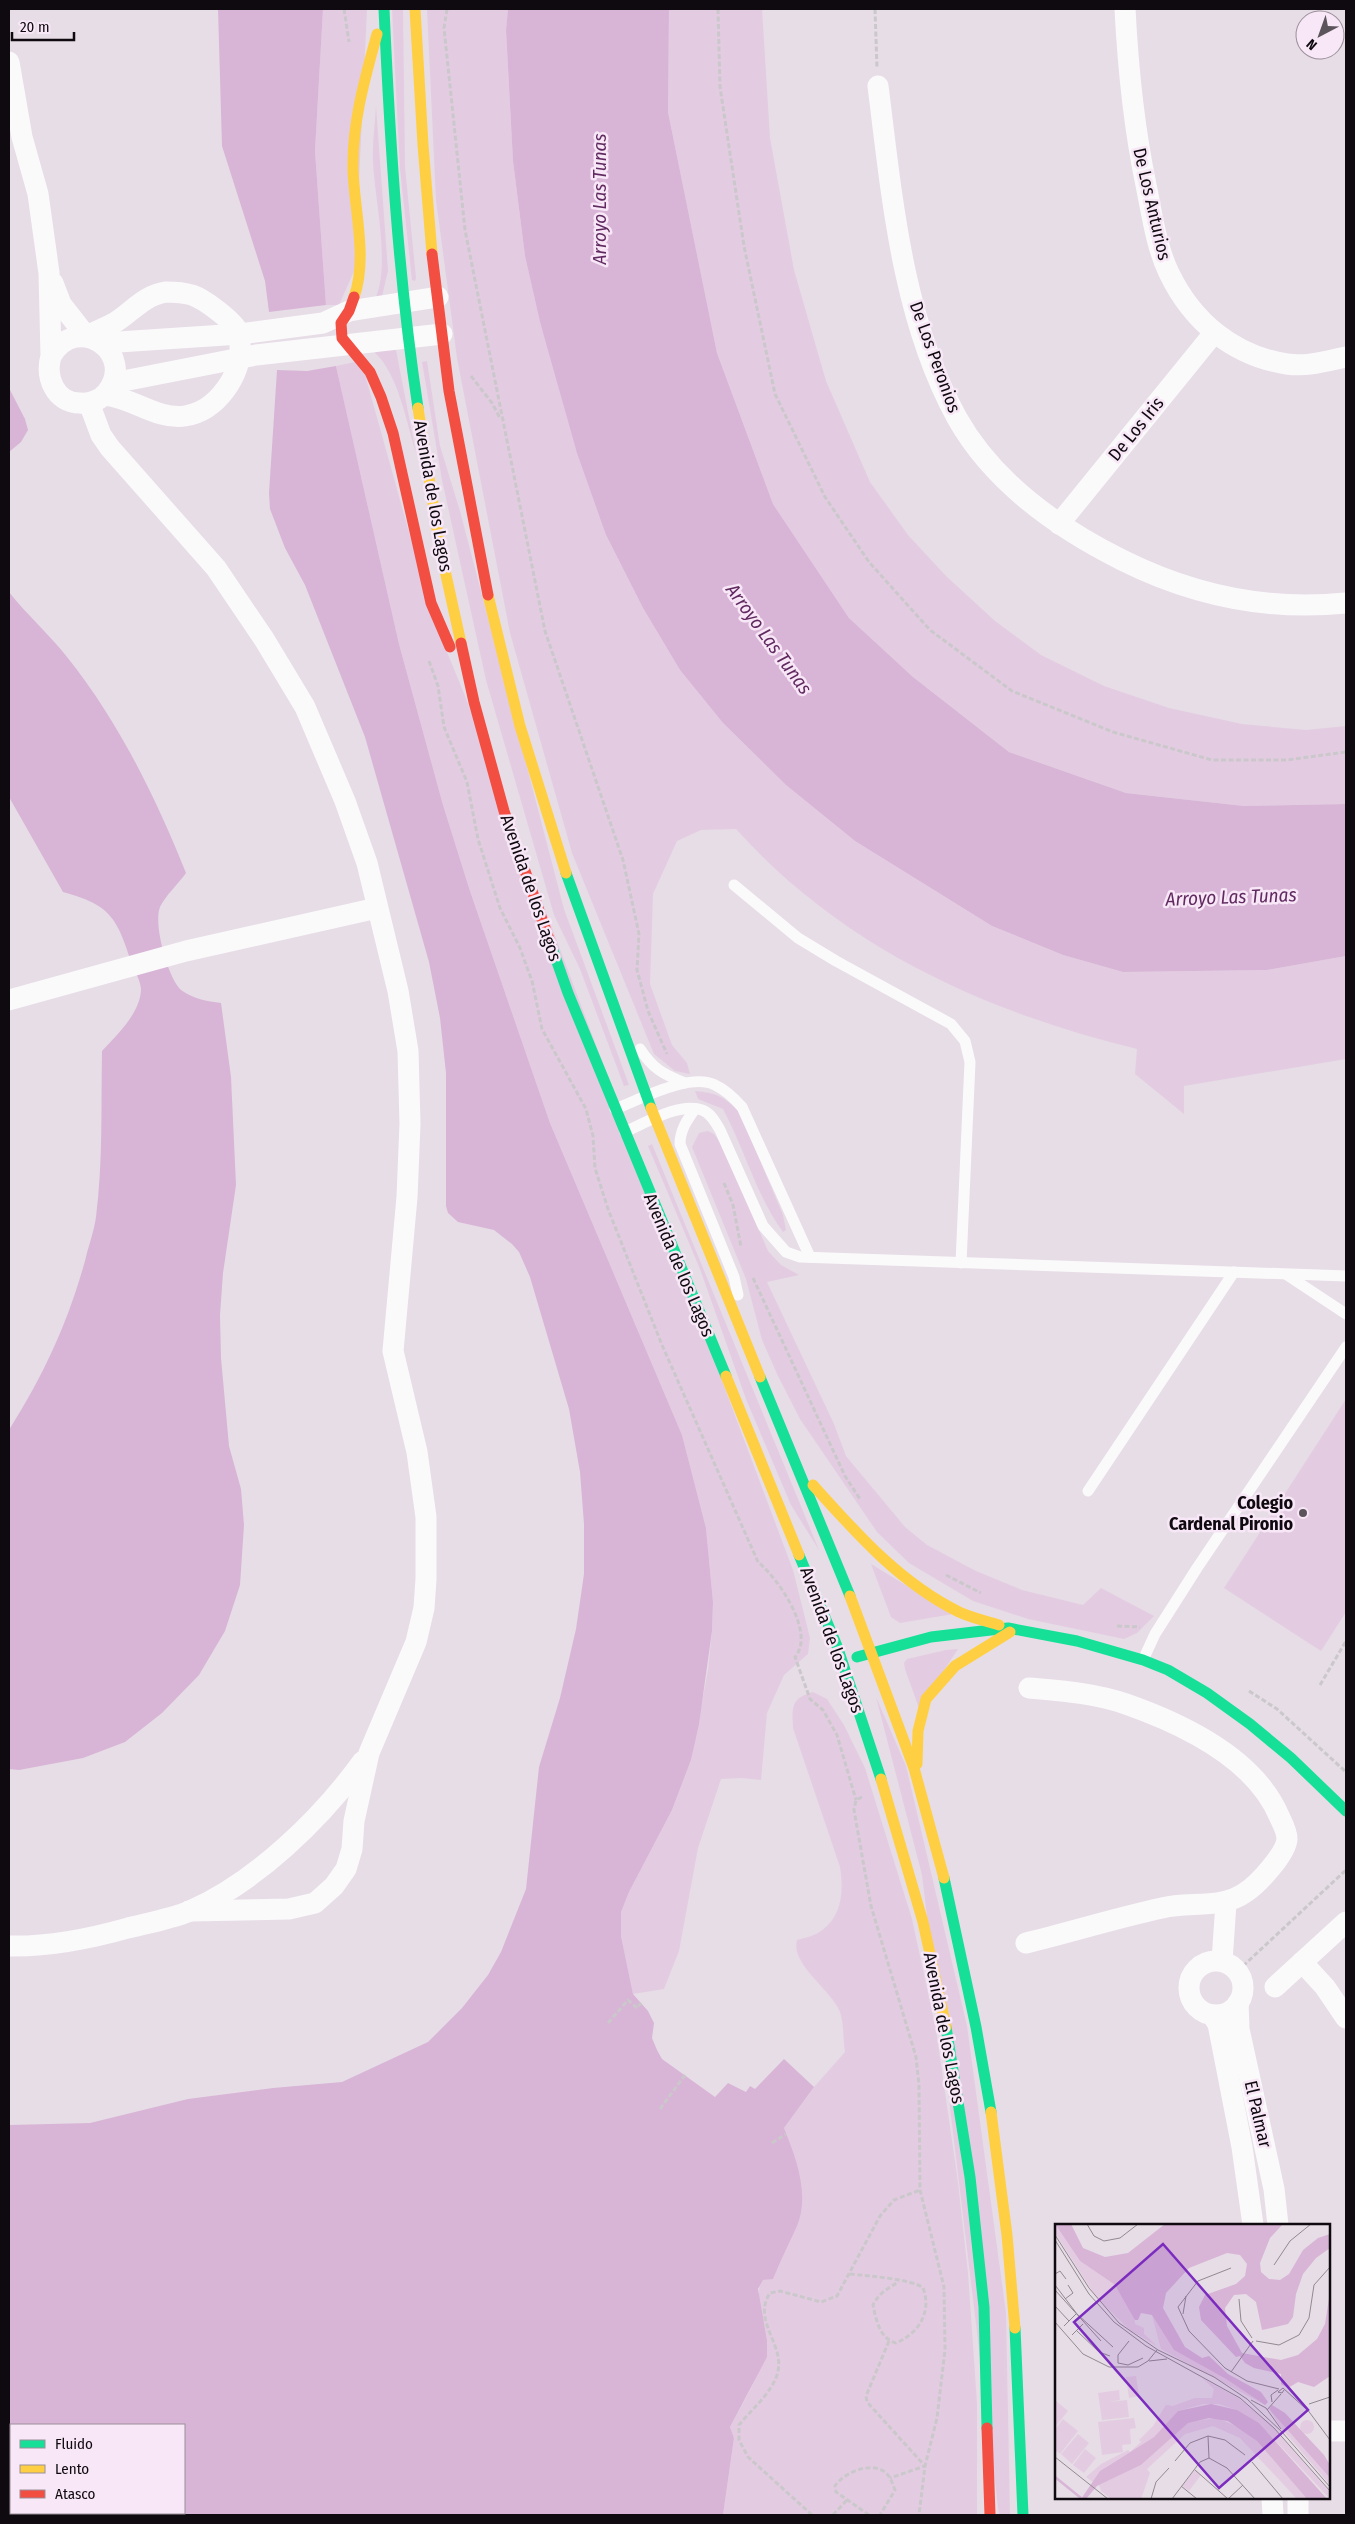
<svg xmlns="http://www.w3.org/2000/svg" width="1355" height="2524" font-family="'Fira Sans Condensed',sans-serif">
	<style>
		.green { fill: #e3cce1 }
		.water { fill: #d8b5d6; fill-rule: evenodd }
		.lines { fill: none; stroke-linecap: round; stroke-linejoin: round }
		.path { stroke: #cbc8cb; stroke-width: 3; stroke-dasharray: 5 2.5; stroke-linecap: butt }
		.lane { stroke: #fbfafb; stroke-width: 11 }
		.street { stroke: #fbfafb; stroke-width: 21 }
		.fast { stroke: #16e098; stroke-width: 11 }
		.slow { stroke: #ffcf43; stroke-width: 11 }
		.jam { stroke: #f24e42; stroke-width: 11 }
		.poi-dot { fill: #5b545a; stroke: #f8e7f7; stroke-width: 2 }
		.labels { text-anchor: middle; dominant-baseline: central; stroke-width: 5; stroke-linejoin: round; paint-order: stroke }
		.street-label { font-size: 18px; fill: #0f0a0f; stroke: #f8e7f7 }
		.poi-label { font-size: 18px; font-weight: bold; fill: #0f0a0f; stroke: #f8e7f7; text-anchor: end }
		.water-label { font-size: 19px; font-style: italic; fill: #602a60; stroke: #f8e7f7 }
		.inset-river { fill: none; stroke: #d8b5d6; stroke-width: 2.5 }
		.inset-road { fill: none; stroke: #918990; stroke-width: 1 }
		.view { fill: #7b2cbf; fill-opacity: 0.15; stroke: #7b2cbf; stroke-width: 2.5 }
		.inset-edge { fill: none; stroke: #0f0a0f; stroke-width: 2.5 }
	</style>
	<rect width="100%" height="100%" fill="#e7dde6"/>
	<g class="green">
		<path d="M323,9H367L355,269L339,305H326L315,151Z"/>
		<path d="M392,9H403L405,167L416,278L415,281L412,280L400,169Z"/>
		<path d="M427,9H508L506,30L513,161L525,256L540,322L606,535L643,608L680,670L723,723L786,785L855,841L992,926L1063,955L1123,972L1267,970L1346,956V1059L1184,1086V1114L1135,1074L1137,1049C985,1012 842,947 736,829L701,830L677,841L653,894L650,984L672,1045L687,1063L690,1074L675,1071L654,1054L572,853L510,633L457,358L436,200Z"/>
		<path d="M669,9H762L770,138L794,270L826,381L870,482L908,535L946,576L995,621L1041,655L1104,686L1169,708L1242,724L1306,730L1346,726V804L1244,806L1126,793L1009,752L913,677L849,618L773,504L717,353L668,112Z"/>
		<path d="M376,106L388,271L382,296L376,297C390,263 375,201 373,163C372,145 375,125 376,106Z"/>
		<path d="M377,349L396,350L416,453C407,424 398,373 375,353Z"/>
		<path d="M427,361L440,446L460,511L564,909L629,1085L624,1086L580,969L554,915L486,680L442,480L422,362Z"/>
		<path d="M355,362L364,371L433,618L465,696L793,1570L810,1638L808,1654L784,1675L767,1713L761,1780L741,1778L721,1779L698,1848L679,1951L664,1989L633,1994L621,1936V1912L629,1892L672,1810L691,1760L708,1670L712,1631L713,1602L706,1528L682,1435L550,1123L470,891L443,805L399,644L336,366Z"/>
		<path d="M695,1091C717,1093 725,1097 740,1113L783,1215L786,1230L783,1232C756,1195 745,1150 723,1109L698,1099Z"/>
		<path d="M708,1131L714,1134L723,1146L768,1251L781,1265L799,1275L767,1282L834,1424L846,1456L905,1527L927,1545L976,1571L1022,1590L1083,1605L1101,1588L1154,1616L1137,1633L1124,1639L1028,1619L973,1601L909,1563L877,1532L800,1419L778,1376L762,1340L746,1279L692,1147L699,1133Z"/>
		<path d="M652,1144L819,1550L791,1505L746,1399L700,1269L648,1146Z"/>
		<path d="M1346,1399V1612L1321,1651L1224,1588Z"/>
		<path d="M871,1564L953,1614L900,1623L891,1617Z"/>
		<path d="M958,1649L919,1708L905,1669L904,1663L907,1659L946,1650Z"/>
		<path d="M813,1692L827,1699L844,1725L865,1768L912,1919L936,2030L958,2182L968,2273L977,2403V2515H723L734,2438L730,2427C740,2408 765,2366 767,2347C769,2328 751,2294 763,2280L769,2279L797,2225L784,2128L814,2087L845,2052C843,2040 844,2024 840,2012C831,1989 790,1964 797,1940C803,1938 810,1937 816,1934C842,1920 844,1893 840,1867L793,1728C792,1707 791,1698 813,1692Z"/>
		<path d="M876,1697L906,1766L967,2026L1006,2313L1010,2515H999L922,1875Z"/>
	</g>
	<g class="water">
		<path d="M218,9H323L315,151L326,305L269,312L265,281L222,146Z"/>
		<path d="M508,9H669L668,112L717,353L773,504L849,618L913,677L1009,752L1126,793L1244,806L1346,804V956L1267,970L1123,972L1063,955L992,926L855,841L786,785L723,723L680,670L643,608L606,535L577,453L540,322L525,256L513,161L506,30Z"/>
		<path d="M336,366L399,644L443,805L470,891L550,1123L682,1435L706,1528L713,1602L712,1631L699,1724L691,1760L672,1810L629,1892L621,1912V1936L633,1994L648,2011L654,2023L652,2038L657,2050L662,2059L715,2097L728,2083L746,2092L750,2086L755,2089L784,2059L814,2087L784,2128C796,2158 810,2194 797,2226C789,2244 780,2261 773,2279L763,2280L758,2289L767,2340V2357L730,2427L734,2438L723,2515H9V2125L90,2123L188,2099L273,2088L342,2082L428,2042L462,2008L488,1975L501,1952L526,1889L539,1767L560,1698L576,1629L584,1574V1524L580,1472L569,1409L530,1277L519,1252L512,1244L494,1230L458,1222L448,1213L446,1206V1073L440,1018L429,962L365,737L305,585L285,548L270,509L269,493L277,370L307,371ZM184,2425V2513H11V2425Z"/>
		<path d="M9,388L25,419L28,430L21,442L9,452Z"/>
		<path d="M9,592C27,615 49,634 67,657C119,722 156,798 186,873C178,884 166,895 160,907C153,924 168,978 181,990C193,999 207,1001 221,1003L231,1077L236,1185L223,1273L220,1315L221,1358L229,1446L241,1489L244,1525L240,1585L225,1631L199,1675L162,1713L125,1742L83,1758L19,1770L9,1769V1430C44,1374 67,1325 85,1261C88,1247 94,1232 96,1217C103,1162 101,1106 102,1051C117,1035 140,1013 141,990C141,982 135,971 132,964C117,918 111,905 63,892L9,797Z"/>
	</g>
	<g class="lines">
		<g class="path">
			<path d="M344,9L349,42"/>
			<path d="M447,9L444,28L465,230L545,631L623,860L639,934L637,970L648,1011L667,1054"/>
			<path d="M718,9L720,87L744,246L775,394L825,497L869,562L930,630L1012,691L1113,732L1212,760H1287L1346,752"/>
			<path d="M875,9L877,68"/>
			<path d="M471,376L492,403L500,418"/>
			<path d="M429,661L438,686L444,727L467,782L478,839L500,908L520,948L532,981L542,1029L586,1109L593,1136L595,1168L608,1209L662,1345L758,1562C778,1578 816,1633 795,1657L810,1699L823,1710L837,1735L856,1800"/>
			<path d="M724,1183L733,1205L741,1247"/>
			<path d="M753,1278L845,1476L860,1499"/>
			<path d="M946,1575L981,1593"/>
			<path d="M1117,1626L1140,1627"/>
			<path d="M1320,1685L1346,1641"/>
			<path d="M1249,1691L1277,1709L1346,1772"/>
			<path d="M862,1797L856,1800L854,1810L871,1906L916,2057L919,2085L920,2190L944,2287L945,2350L937,2418L925,2466L919,2515"/>
			<path d="M1243,1966L1346,1870"/>
			<path d="M608,2023L628,2000L637,2008L641,2003"/>
			<path d="M660,2109L685,2075"/>
			<path d="M772,2143L786,2134"/>
			<path d="M850,2274C867,2276 913,2279 923,2288C932,2312 919,2333 896,2343C880,2339 876,2320 873,2305C879,2293 888,2288 899,2282"/>
			<path d="M889,2341L866,2396L867,2402L925,2466L890,2478"/>
			<path d="M812,2515L748,2457L739,2440V2425C751,2410 774,2391 778,2371C784,2344 752,2320 770,2293L780,2291L821,2302L837,2296L880,2216L894,2200L920,2190"/>
			<path d="M833,2515L847,2500"/>
			<path d="M869,2515L836,2492L835,2486C843,2473 871,2461 885,2472C891,2477 892,2483 895,2490L880,2515"/>
		</g>
		<g class="lane">
			<path d="M734,885L798,938L836,961L951,1024L965,1041L970,1062L961,1263"/>
			<path d="M640,1049C653,1069 663,1074 685,1083"/>
			<path d="M615,1109C639,1100 690,1072 715,1085C726,1090 734,1098 742,1107L810,1257"/>
			<path d="M695,1109C687,1120 680,1130 680,1144L734,1277L738,1295"/>
			<path d="M625,1132C645,1123 680,1102 702,1110C711,1113 716,1123 720,1130L763,1226L786,1252L800,1257L1346,1276"/>
			<path d="M1287,1275L1346,1314"/>
			<path d="M1088,1491L1234,1272"/>
			<path d="M1143,1660L1155,1634L1197,1568L1346,1347"/>
		</g>
		<g class="street">
			<path d="M1125,9C1128,68 1134,127 1146,185C1152,214 1156,246 1169,273C1192,321 1233,356 1287,364C1307,367 1327,361 1346,357"/>
			<path d="M9,62L22,137L38,194L49,273L51,356C45,377 55,403 80,403C90,404 101,400 107,392C137,354 78,311 51,356"/>
			<path d="M878,86C892,197 902,318 957,418C993,482 1058,528 1122,560C1192,595 1268,611 1346,603"/>
			<path d="M53,283L61,304L86,336C95,332 105,328 114,323C131,313 144,295 166,292C173,292 185,293 192,295C204,299 234,321 239,333C241,336 240,341 240,344C242,375 217,411 185,416C157,420 133,398 105,395"/>
			<path d="M103,343L240,334L323,323L349,311L438,297"/>
			<path d="M113,383L256,355L442,334"/>
			<path d="M89,403L101,435L110,448L216,568L264,639L305,707L345,801L367,863L398,991L408,1051L410,1124L407,1197L393,1351L417,1452L426,1517V1579L424,1608L416,1642L369,1753L354,1821L352,1849L346,1869L334,1886L315,1903L289,1909L189,1911"/>
			<path d="M1059,524L1214,333"/>
			<path d="M9,1000L186,951L377,908"/>
			<path d="M1026,1943C1071,1932 1116,1918 1162,1908C1190,1901 1221,1910 1246,1892C1258,1884 1286,1854 1287,1839C1287,1832 1283,1824 1280,1818C1256,1759 1183,1724 1126,1704C1094,1693 1062,1691 1029,1688"/>
			<path d="M9,1946C49,1947 89,1939 128,1928C148,1923 171,1919 190,1911C256,1882 321,1819 363,1761"/>
			<path d="M1222,1961L1226,1903"/>
			<circle cx="1216" cy="1988" r="27"/>
			<path d="M1302,1962L1325,1987L1346,2018"/>
			<path d="M1275,1987L1346,1922"/>
			<path d="M1238,2003L1239,2029L1274,2189L1278,2225"/>
			<path d="M1212,2015L1218,2024L1242,2147L1253,2225"/>
			<path d="M1329,2431H1346"/>
			<path d="M1272,2498L1273,2515"/>
			<path d="M1298,2498V2515"/>
		</g>
		<g class="fast">
			<path d="M384,9C390,142 398,276 418,408"/>
			<path d="M566,873L651,1108"/>
			<path d="M551,945L568,993L726,1376"/>
			<path d="M760,1377L850,1596"/>
			<path d="M799,1555L837,1646L881,1779"/>
			<path d="M857,1657L931,1637L1008,1628L1077,1641L1143,1660L1168,1670L1207,1693L1250,1724L1291,1758L1346,1811"/>
			<path d="M944,1878L976,2027L991,2112"/>
			<path d="M946,2027L970,2177L984,2307L987,2428"/>
			<path d="M1015,2328L1023,2515"/>
		</g>
		<g class="slow">
			<path d="M415,9L423,145L432,254"/>
			<path d="M354,297C368,259 354,209 353,169C352,123 365,78 377,34"/>
			<path d="M418,408L440,548L461,643"/>
			<path d="M488,595L520,726L566,873"/>
			<path d="M651,1108L760,1377"/>
			<path d="M726,1376L799,1555"/>
			<path d="M813,1485C856,1533 900,1583 959,1612C972,1618 986,1621 999,1625"/>
			<path d="M850,1596L914,1768L944,1878"/>
			<path d="M917,1764L918,1731L926,1699L955,1666L1010,1632"/>
			<path d="M881,1779L923,1922L946,2027"/>
			<path d="M991,2112L1007,2235L1015,2328"/>
		</g>
		<g class="jam">
			<path d="M432,254L449,391L488,595"/>
			<path d="M354,297L349,311L341,323L342,338L370,372L381,397L393,433L431,603L450,647"/>
			<path d="M461,643L474,702L504,811L551,945"/>
			<path d="M987,2428L990,2515"/>
		</g>
	</g>
	<circle class="poi-dot" cx="1303" cy="1513" r="5"/>
	<g class="labels">
		<g class="street-label">
			<text transform="translate(1152 204) rotate(77)">De Los Anturios</text>
			<text transform="translate(935 357) rotate(70)">De Los Peronios</text>
			<text transform="translate(1136 429) rotate(-51)">De Los Iris</text>
			<text transform="translate(433 496) rotate(80)">Avenida de los Lagos</text>
			<text transform="translate(531 888) rotate(71)">Avenida de los Lagos</text>
			<text transform="translate(679 1265) rotate(67)">Avenida de los Lagos</text>
			<text transform="translate(832 1640) rotate(70)">Avenida de los Lagos</text>
			<text transform="translate(944 2028) rotate(79)">Avenida de los Lagos</text>
			<text transform="translate(1258 2114) rotate(77)">El Palmar</text>
		</g>
		<g class="poi-label">
			<text x="1293" y="1503">Colegio<tspan x="1293" dy="21">Cardenal Pironio</tspan></text>
		</g>
		<g class="water-label">
			<text transform="translate(599 199) rotate(-90)">Arroyo Las Tunas</text>
			<text transform="translate(769 639) rotate(54)">Arroyo Las Tunas</text>
			<text transform="translate(1231 897) rotate(-2)">Arroyo Las Tunas</text>
		</g>
	</g>
	<g transform="translate(1055 2224)">
		<rect width="275" height="275" fill="#e7dde6"/>
		<path d="M0,0L25,37L60,61L79,91L80,100L89,104V110L102,122L75,106L41,73L0,9ZM97,91L119,126L171,155L210,181L106,125ZM81,152L84,172L74,174L71,153ZM147,154L183,174L213,198L275,268V275L204,199L182,186L164,180H148L123,187L99,213L51,243L38,258L31,253L46,240L73,226L75,228L86,218L84,216L98,202L111,181L118,182L140,174H157L159,165ZM64,166L65,176L54,178L72,176L74,193L47,196L43,169ZM0,176L13,187L0,203ZM214,185L275,254V261L227,205ZM79,194L81,204L75,205L76,220L67,221L68,228L47,231L43,198ZM162,194L185,204L202,217L252,275H242L185,214L158,202L130,210L92,245L95,249L86,275H56L46,267L44,261L86,241L133,198ZM8,195L23,207L5,230L0,226V205ZM245 203a7 7 0 1 1 14 0a7 7 0 1 1-14 0ZM23,210L34,219L17,240L6,230ZM30,225L41,234L29,249L18,241ZM140,246L146,251L134,267L127,262Z" fill="#e3cce1"/>
		<path d="M0,0H16L28,24L50,33L73,29L110,0H228L215,14L205,39L206,48L214,55L225,56L234,50L248,26L263,14L275,10V24L261,34L248,50L241,70L238,93L233,100L207,106L201,78L191,70L179,71L170,84L172,102L187,129L226,136L243,131L262,115L270,100L275,68V152L259,163L243,158L233,164L226,160V150L199,144L190,139L185,132L181,133L146,96L144,83L150,71L181,60L190,52L192,40L185,31L172,29L134,44L111,69L108,84L130,123L147,134L154,132L173,150L206,168L213,178L210,181L171,155L119,126L97,91L86,89L83,96H80L60,61L25,37ZM156,180L182,186L204,199L272,275H252L202,217L173,197L154,194L133,199L86,241L42,262L31,275H26L45,247L99,213L123,187ZM217,181L230,189L269,231L275,241V254L214,185Z" fill="#d8b5d6"/>
		<path class="inset-river" d="M0,253L26,274"/>
		<path class="inset-road" d="M32,0L39,12L49,17L65,14L83,0M0,11L34,64L64,99L103,126L159,153L192,175L227,208L275,263M0,16L34,70L59,98L91,122L185,174L219,204L275,267M219,41L235,17L256,0M176,44L143,57L123,83L134,107L170,144L192,157L224,165M0,50L5,47L11,55M0,61L22,90L58,123M0,66L46,117M10,75L18,69L13,61M184,75L186,97L197,114M0,82L14,97M128,90L131,72M0,98L28,130L54,143H83L93,137L102,126M9,102L21,90M22,107L44,128L55,132M17,111L28,100M74,117L63,131V139L73,141L88,134M201,117L224,121L244,111L254,94L259,61L275,43M94,137L112,135M176,148L198,117M229,166L227,169L223,168L228,164L250,184M196,176L211,184L226,205M217,178L216,171L223,166M254,180L275,173M252,185L275,216M212,186L226,170M153,212L154,234M0,233L53,275M120,237L135,219L153,212L170,216L190,231M197,238L228,275M140,246L173,275M126,262L142,275M96,275L101,258L114,244M117,275L145,238L154,234L172,244L200,275M173,275L188,261"/>
		<path class="view" d="M108,20L253,186L164,264L19,98Z"/>
		<rect width="275" height="275" class="inset-edge"/>
	</g>
	<rect width="1355" height="2524" fill="none" stroke="#0f0a0f" stroke-width="20"/>
	<rect x="10" y="2424" width="175" height="90" fill="#f8e7f7" stroke="#9b8f9a"/>
	<rect x="20" y="2440" width="25" height="8" fill="#16e098" stroke="#9b8f9a"/>
	<text x="55" y="2449" font-size="15" fill="#0f0a0f">Fluido</text>
	<rect x="20" y="2465" width="25" height="8" fill="#ffcf43" stroke="#9b8f9a"/>
	<text x="55" y="2474" font-size="15" fill="#0f0a0f">Lento</text>
	<rect x="20" y="2490" width="25" height="8" fill="#f24e42" stroke="#9b8f9a"/>
	<text x="55" y="2499" font-size="15" fill="#0f0a0f">Atasco</text>
	<g transform="translate(1320 35) rotate(221)"><circle r="24" fill="#f8e7f7" stroke="#9b8f9a"/>
	<path d="M0-4L9 19L0 12L-9 19Z" fill="#5b545a"/>
	<text y="-8" font-size="14" font-weight="bold" text-anchor="middle" fill="#0f0a0f">N</text>
	</g>
	<path d="M12 32v8h62v-8" fill="none" stroke="#0f0a0f" stroke-width="2.5"/>
	<text x="20" y="32" font-size="15" fill="#0f0a0f" stroke="#f8e7f7" stroke-width="4" paint-order="stroke">20 m</text>
</svg>
